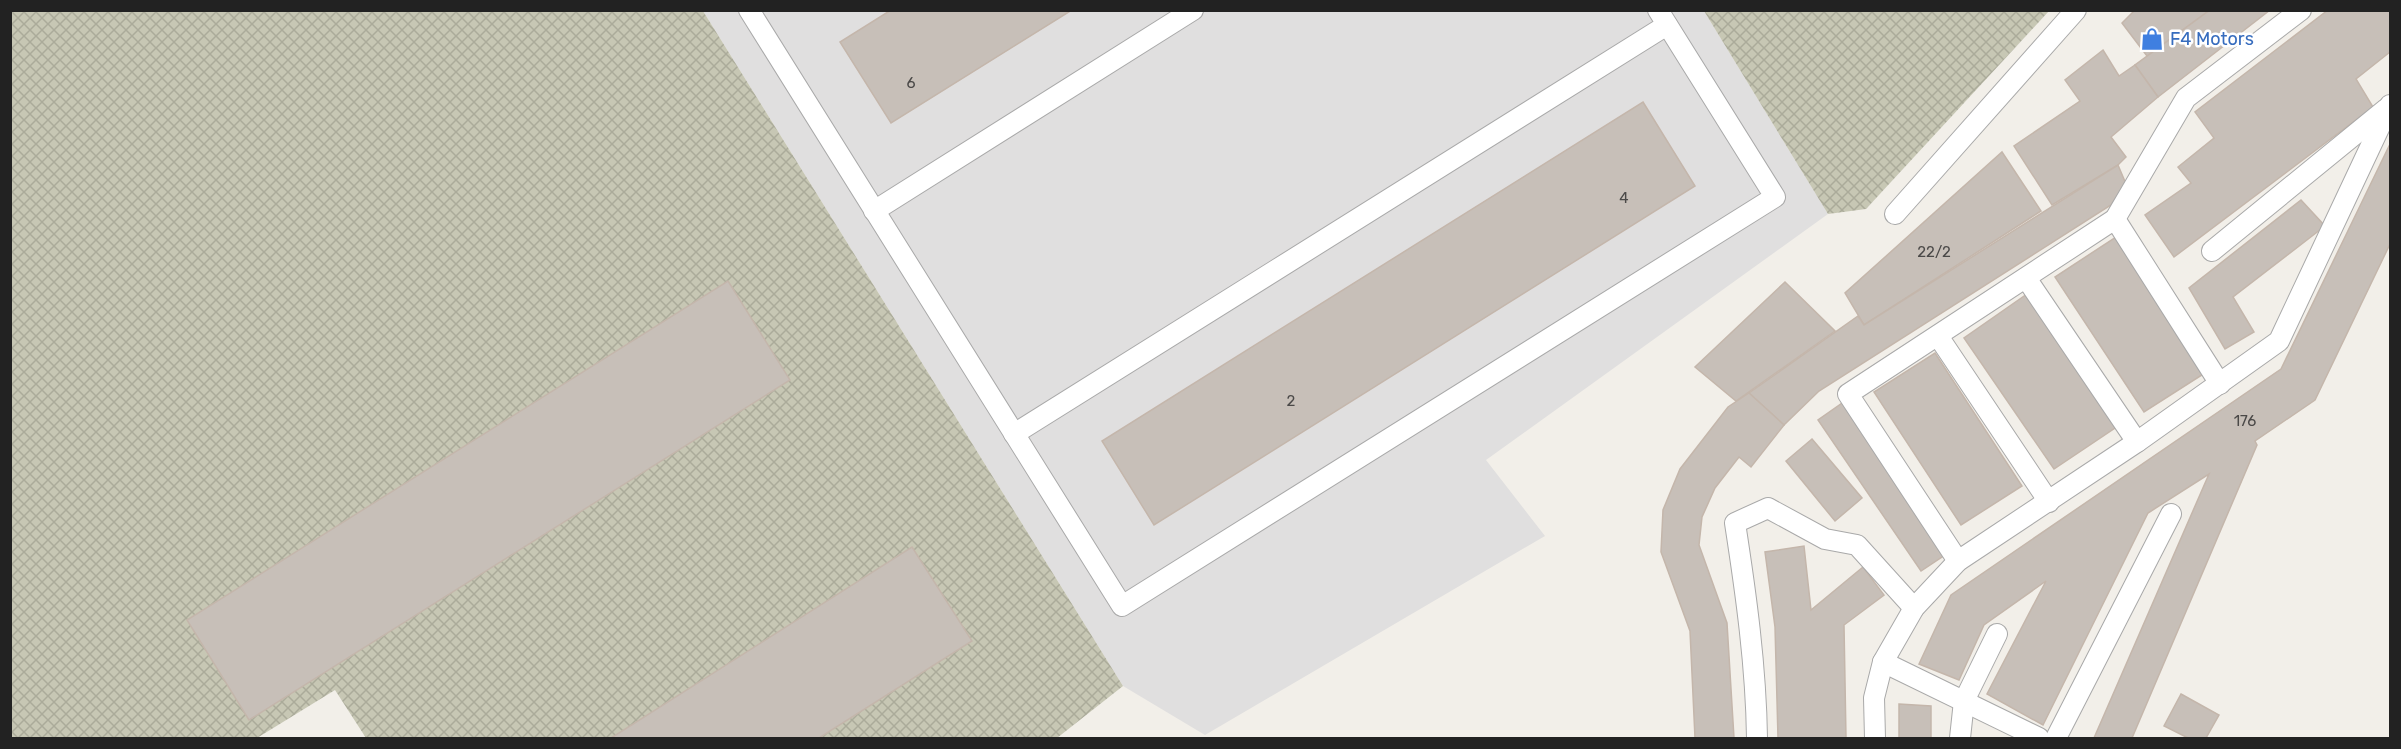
<svg xmlns="http://www.w3.org/2000/svg" width="2401" height="749" font-family="Rubik,sans-serif">
	<style>
		.residential { fill: #e0dfdf }
		.construction { fill: url(#construction-cross-hatch) }
		.building { fill: #c7bfb8; stroke: #c4b6ab; stroke-width: 1.5 }
		.lines { fill: none; stroke-linecap: round; stroke-linejoin: round }
		.lane-casing { stroke: #a9a9a9; stroke-width: 22 }
		.lane { stroke: #fff; stroke-width: 20 }
		.labels { text-anchor: middle; dominant-baseline: central; stroke-width: 5; stroke-linejoin: round; paint-order: stroke }
		.number-label { font-size: 15px; fill: #4b4948 }
		.shop-label { font-size: 18px; fill: #366cbe; stroke: #fff; text-anchor: start }
	</style>
	<defs>
		<pattern id="construction-cross-hatch" width="8" height="8" patternUnits="userSpaceOnUse" patternTransform="scale(1.5)"><rect width="8" height="8" fill="#c7c7b4"/><path d="M0 0l8 8M0 8l8-8" fill="none" stroke="#abab9a"/></pattern>
	</defs>
	<rect width="100%" height="100%" fill="#f2efe9"/>
	<path class="residential" d="M703,11H1704L1828,214L1486,460L1545,536L1205,735L1123,686Z"/>
	<g class="construction">
		<path d="M10,11H703L1123,686L1057,738H366L335,690L257,738H11Z"/>
		<path d="M1704,11H2049L1866,209L1828,214Z"/>
	</g>
	<g class="building">
		<path d="M891,10H1072L891,123L840,42Z"/>
		<path d="M2135,10H2210L2147,56L2122,23Z"/>
		<path d="M2210,10H2270L2158,97L2135,65Z"/>
		<path d="M2328,10H2390V52L2356,79L2373,107L2174,257L2145,215L2191,183L2178,167L2214,138L2195,112Z"/>
		<path d="M2103,50L2119,76L2135,65L2158,97L2111,137L2126,157L2118,165L2052,205L2014,146L2080,101L2065,80Z"/>
		<path d="M1643,102L1695,186L1154,525L1102,441Z"/>
		<path d="M2390,144V244L2315,400L2255,441L2257,445L2132,738H2094L2209,474L2148,513L2043,725L1987,694L2046,581L1984,625L1959,680L1919,664L1951,595L2281,369Z"/>
		<path d="M2002,152L2041,211L1864,325L1845,293Z"/>
		<path d="M2118,165L2126,184L2111,205L1819,391L1784,425L1749,393L1858,316L1864,325Z"/>
		<path d="M2301,200L2325,226L2233,297L2254,332L2225,349L2189,288Z"/>
		<path d="M2116,237L2205,373L2144,412L2055,277Z"/>
		<path d="M728,281L790,380L249,720L187,620Z"/>
		<path d="M1785,282L1835,331L1736,401L1695,367Z"/>
		<path d="M2027,294L2118,426L2054,469L1964,338Z"/>
		<path d="M1935,353L2022,486L1961,525L1874,392Z"/>
		<path d="M1749,393L1784,425L1751,467L1739,457L1715,488L1702,517L1699,545L1727,623L1734,738H1695L1690,631L1661,552L1663,510L1680,469L1728,407Z"/>
		<path d="M1845,401L1948,553L1921,571L1818,420Z"/>
		<path d="M1812,439L1862,498L1835,521L1786,461Z"/>
		<path d="M1804,546L1811,610L1863,567L1884,595L1844,625L1846,738H1778L1775,627L1765,552Z"/>
		<path d="M912,547L972,641L819,738H611Z"/>
		<path d="M2181,694L2219,715L2206,738H2188L2164,726Z"/>
		<path d="M1899,704L1931,706V738H1899Z"/>
	</g>
	<g class="lines">
		<g class="lane-casing">
			<g id="lane">
				<path d="M749,10L1122,606L1775,197L1658,10"/>
				<path d="M874,211L1193,10"/>
				<path d="M1895,214L2076,10"/>
				<path d="M2115,219L2220,384"/>
				<path d="M2212,251L2386,109"/>
				<path d="M2026,278L2137,442"/>
				<path d="M1938,336L2049,502"/>
				<path d="M1014,434L1667,25"/>
				<path d="M1958,561L1848,394L2115,219L2186,98L2301,10"/>
				<path d="M1883,662L2039,738"/>
				<path d="M1757,738C1756,666 1746,594 1735,523L1768,508L1825,539L1857,545L1914,608"/>
				<path d="M1875,738L1874,698L1883,662L1914,608L1958,561L2137,442L2279,341L2390,105"/>
				<path d="M1960,738L1964,701L1997,634"/>
				<path d="M2056,738L2171,514"/>
			</g>
		</g>
		<use href="#lane" class="lane"/>
	</g>
	<defs>
		<g id="shop-bare" transform="scale(1.8)"><path d="M-5-2.5h2.3a2.7 3.5 0 0 1 5.4 0H5L5.5 6h-11ZM-1.5-2.5h3a1.5 2.3 0 0 0-3 0Z" fill="#3f7fe0" stroke="#fff" stroke-width="2.5" paint-order="stroke"/></g>
	</defs>
	<g fill-rule="evenodd">
		<use href="#shop-bare" x="2152" y="39"/>
	</g>
	<g class="labels">
		<g class="number-label">
			<text x="911" y="83">6</text>
			<text x="1624" y="198">4</text>
			<text x="1934" y="252">22/2</text>
			<text x="1291" y="401">2</text>
			<text x="2245" y="421">176</text>
		</g>
		<g class="shop-label">
			<text x="2170" y="39">F4 Motors</text>
		</g>
	</g>
	<rect width="2401" height="749" fill="none" stroke="#222222" stroke-width="24"/>
</svg>
